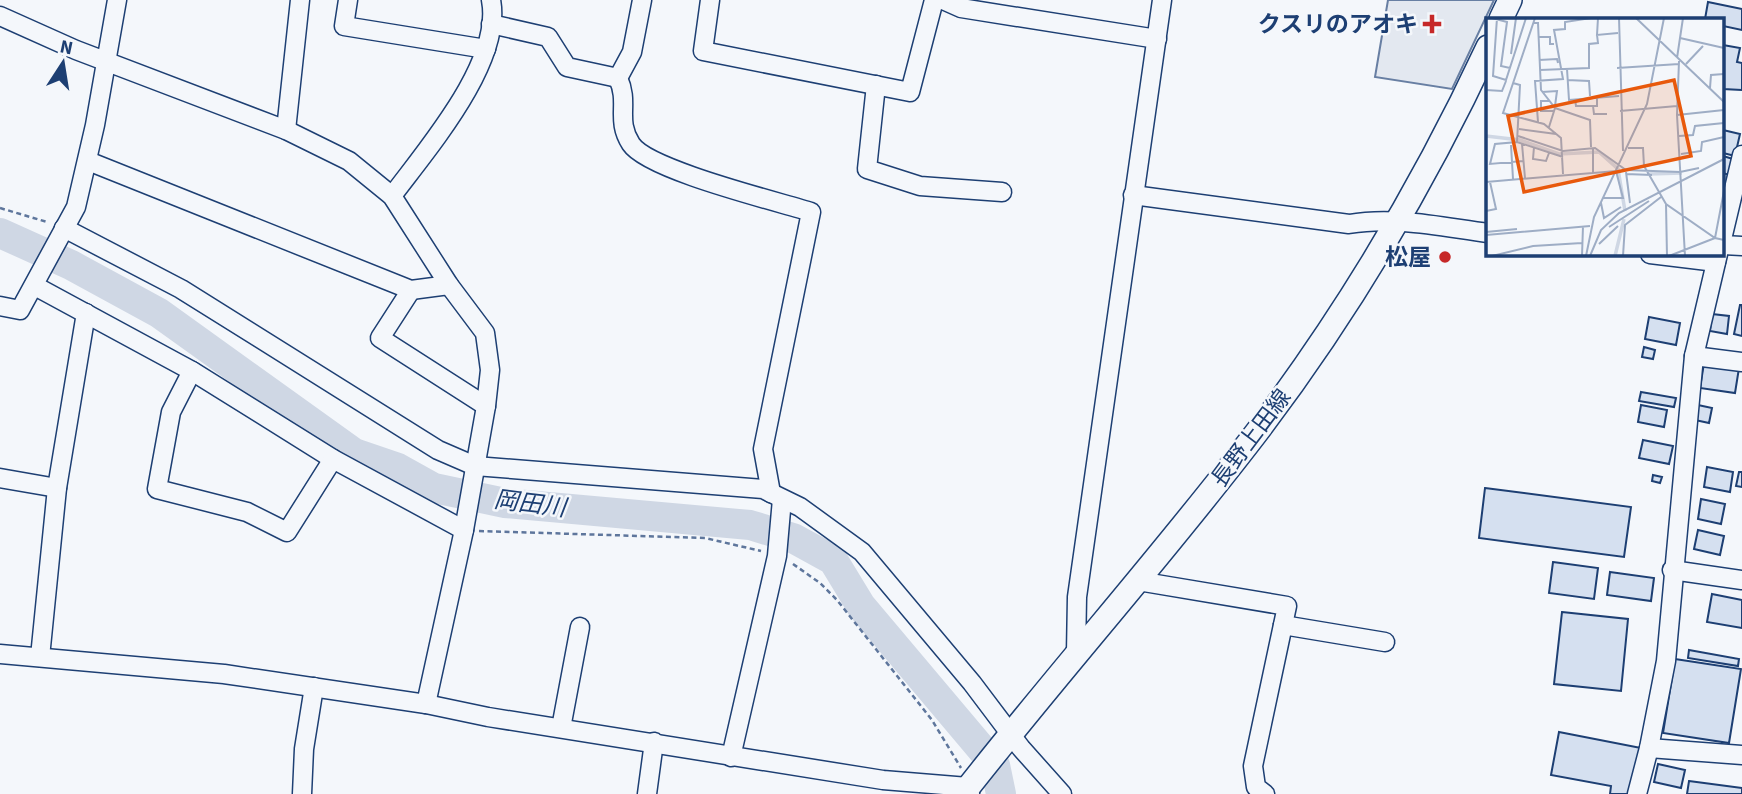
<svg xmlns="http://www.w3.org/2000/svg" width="1742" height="794" font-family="'Source Sans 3','Noto Sans JP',sans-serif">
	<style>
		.parking { fill: #e3e8f0; stroke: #687fa3; stroke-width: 2 }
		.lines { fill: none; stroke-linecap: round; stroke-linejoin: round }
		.river { stroke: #cfd7e4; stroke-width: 30 }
		.building { fill: #d5e0f0; stroke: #1d3f73; stroke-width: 2 }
		.minor-casing { stroke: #1d3f73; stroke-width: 21 }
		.major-casing { stroke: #1d3f73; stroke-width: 26 }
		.path { stroke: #5e769c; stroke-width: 2.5; stroke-dasharray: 5 3.5; stroke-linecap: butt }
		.minor { stroke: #f4f7fb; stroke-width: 18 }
		.major { stroke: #f4f7fb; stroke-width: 23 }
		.poi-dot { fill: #c62828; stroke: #f4f7fb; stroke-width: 2.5 }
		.labels { text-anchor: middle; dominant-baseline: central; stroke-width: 5; stroke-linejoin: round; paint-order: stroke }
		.poi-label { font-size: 23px; font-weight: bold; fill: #1d3f73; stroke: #f4f7fb; text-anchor: end }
		.street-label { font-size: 23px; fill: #1d3f73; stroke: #f4f7fb }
		.water-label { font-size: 24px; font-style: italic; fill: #1d3f73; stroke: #f4f7fb }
		.inset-river { fill: none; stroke: #cfd7e4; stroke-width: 3.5 }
		.inset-road { fill: none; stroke: #9eadc5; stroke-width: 2 }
		.view { fill: #e8590c; fill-opacity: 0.15; stroke: #e8590c; stroke-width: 3.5 }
		.inset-edge { fill: none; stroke: #1d3f73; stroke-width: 3.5 }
	</style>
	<rect width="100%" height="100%" fill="#f4f7fb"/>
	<path class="parking" d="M1388,0H1494L1452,89L1375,77Z"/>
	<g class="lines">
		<path class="river" d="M0,233L71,265L159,313L354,453L398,468L434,488L505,503L750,525L793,538L833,560L861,606L995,765L1001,794"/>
	</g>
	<g class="building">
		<path d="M1708,2L1742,9V30L1723,26V19H1705Z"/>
		<path d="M1723,45L1740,48L1737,62L1742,63V90L1723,89Z"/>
		<path d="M1723,130L1740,134L1735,156L1723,153Z"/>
		<path d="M1723,156L1733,159L1729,175L1723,173Z"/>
		<path d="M1740,305H1742V336L1734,334Z"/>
		<path d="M1712,314L1729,316L1727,334L1710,331Z"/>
		<path d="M1649,317L1680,323L1676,345L1645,339Z"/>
		<path d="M1644,347L1655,350L1653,359L1642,357Z"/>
		<path d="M1704,363L1739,368L1735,393L1700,388Z"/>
		<path d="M1641,392L1676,398L1674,407L1639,401Z"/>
		<path d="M1641,405L1667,410L1664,427L1638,422Z"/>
		<path d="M1698,405L1712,408L1709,423L1695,420Z"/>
		<path d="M1643,440L1673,446L1669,464L1639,458Z"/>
		<path d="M1707,467L1733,472L1730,492L1704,487Z"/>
		<path d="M1739,472H1742V487L1736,486Z"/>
		<path d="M1653,475L1662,477L1660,483L1652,481Z"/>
		<path d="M1485,488L1631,507L1624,557L1479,538Z"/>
		<path d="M1701,499L1725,504L1721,524L1698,519Z"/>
		<path d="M1698,530L1724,536L1720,555L1694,549Z"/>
		<path d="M1553,562L1598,568L1594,599L1549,593Z"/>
		<path d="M1610,572L1654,578L1651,601L1607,595Z"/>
		<path d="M1712,594L1742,600V628L1707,622Z"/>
		<path d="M1562,612L1628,619L1621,691L1554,684Z"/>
		<path d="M1689,650L1739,659L1738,666L1688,658Z"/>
		<path d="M1675,659L1741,669L1729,743L1663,733Z"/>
		<path d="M1559,732L1641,748L1628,794H1610L1611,786L1551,775Z"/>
		<path d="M1658,764L1685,770L1681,788L1654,782Z"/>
		<path d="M1689,781L1742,788V794H1687Z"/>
	</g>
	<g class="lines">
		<g class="minor-casing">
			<g id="minor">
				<path d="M348,0L344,26L486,49"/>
				<path d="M710,0L703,51L910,92L934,0"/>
				<path d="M943,0L961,8L1157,39"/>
				<path d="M0,16L76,50L286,130L349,161L392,196L449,285L485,333L490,370L486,406L464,530L426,704"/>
				<path d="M491,24L548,37L567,67L618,78"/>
				<path d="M618,78C630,104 615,119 631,144C648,170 776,201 811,212L763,449L771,493"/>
				<path d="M618,78L632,52L642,0"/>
				<path d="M876,85L867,169L920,186L1002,192"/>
				<path d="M286,130L300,0"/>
				<path d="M88,161L411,290L449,285"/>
				<path d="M1133,195L1349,224C1395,216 1442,227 1488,233"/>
				<path d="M392,196C427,149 503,62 491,0"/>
				<path d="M64,228L181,289L438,450L475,466L763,489L800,507L862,552L972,683L1021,748L1062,794"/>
				<path d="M1723,235L1742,155"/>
				<path d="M1723,245L1742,246"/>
				<path d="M1650,254L1716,262"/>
				<path d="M35,286L192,371L333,459L464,530"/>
				<path d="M411,290L380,338L486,406"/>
				<path d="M0,306L20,310L76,207L95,125L117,0"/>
				<path d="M1694,356L1742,362"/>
				<path d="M192,371L171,412L157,489L247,512L287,532L333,459"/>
				<path d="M0,478L57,488"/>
				<path d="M1672,570L1742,580"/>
				<path d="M1138,581L1287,606L1253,766L1256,787L1265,794"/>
				<path d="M1283,625L1385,642"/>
				<path d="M1076,653L1077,597L1162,0"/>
				<path d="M0,654L224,674L426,704L488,717L883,780L968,787L970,794"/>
				<path d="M40,657L57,488L86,313"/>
				<path d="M561,728L580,627"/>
				<path d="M1649,748L1742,755"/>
				<path d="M731,757L777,556L782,499"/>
				<path d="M302,794L304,749L314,687"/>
				<path d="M647,794L654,742"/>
				<path d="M1637,794L1649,748L1666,661L1694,356L1718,254"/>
			</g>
		</g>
		<g class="major-casing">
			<g id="major">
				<path d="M1501,19L1510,0"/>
				<path d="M963,794C1060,670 1165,553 1260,428C1349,310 1426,180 1488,47"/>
			</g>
		</g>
		<g class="path">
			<path d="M0,208L47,222"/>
			<path d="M479,531L705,538L761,551"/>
			<path d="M793,564L820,583L837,600L932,720L961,768"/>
		</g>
		<use href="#minor" class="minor"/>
		<use href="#major" class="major"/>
	</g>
	<g class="poi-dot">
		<path d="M1428.5 13.5h7v7h7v7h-7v7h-7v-7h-7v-7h7z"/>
		<circle cx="1445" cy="257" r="7"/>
	</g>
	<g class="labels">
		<g class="poi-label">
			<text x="1418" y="24">クスリのアオキ</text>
			<text x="1431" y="257">松屋</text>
		</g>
		<g class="street-label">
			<text transform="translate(1251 438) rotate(-53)">長野上田線</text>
		</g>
		<g class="water-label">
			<text transform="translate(530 504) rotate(7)">岡田川</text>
		</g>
	</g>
	<g transform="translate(1486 18)">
		<rect width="238" height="238" fill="#f4f7fb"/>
		<path class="inset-river" d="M0,118L34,122L73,136L113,134L132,151L139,193M163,156L196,155M129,238L138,201"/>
		<path class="inset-road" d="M6,0L21,4L15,48L24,50M11,0L7,58L20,62L40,0M49,0L17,95L58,106L75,120L77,156M112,0L111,17L132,15M133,0L137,133M150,0L238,84M47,5H52L55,72L69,90L63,109M52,19H64V26H68M194,20L238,30M25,36L30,0M191,40L197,0M53,42L71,41L72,45M193,43L191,97L199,238M200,46L217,28M131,50L193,46M81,51L83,82L133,78M54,52L103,50V26L112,25L111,17M81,62L103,63L104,78M27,65L34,67L31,124L9,126L4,146L37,143M224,70L225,57L238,56M0,72L16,73L20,63M56,74L71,73L69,88M89,81L90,88H111V79M63,83H55V93H69M107,88L108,96H121M69,90L104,102L105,129M134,93L191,88M191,97L238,92M52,104L49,63L77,61L68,12L79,11V4L105,0M33,111L70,116M32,118L77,133L109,130L140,152L194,154L213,150M193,118L207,117L209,108L238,105M31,124L77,139M36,126L39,160M25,127L27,161M48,129L47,141L60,143L63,135M107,130V155M142,130H157L158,148L180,186L229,220L238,222M195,136L215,133L216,124L238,119M140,154L144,185M140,156L166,157M0,164L130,153L137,180H117M115,185L118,200L135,189M180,186L181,238M0,193L10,191L4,164M123,209L163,183M0,214L31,211M0,217L104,208M229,220L238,173M113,226L132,208M6,238L47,228L96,225M96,238L97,208M100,238L108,199L161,86L178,0M104,238L115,212L133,195L238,141M137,238L139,207L175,179M183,238L229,220"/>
		<path class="view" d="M188,62L205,138L38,174L22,98Z"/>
		<rect width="238" height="238" class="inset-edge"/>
	</g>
	<g transform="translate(63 63) rotate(12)" stroke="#f4f7fb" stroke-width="5" paint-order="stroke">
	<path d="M0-5L12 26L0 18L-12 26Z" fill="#1d3f73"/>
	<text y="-10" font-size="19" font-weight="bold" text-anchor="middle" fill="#1d3f73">N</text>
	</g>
</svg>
